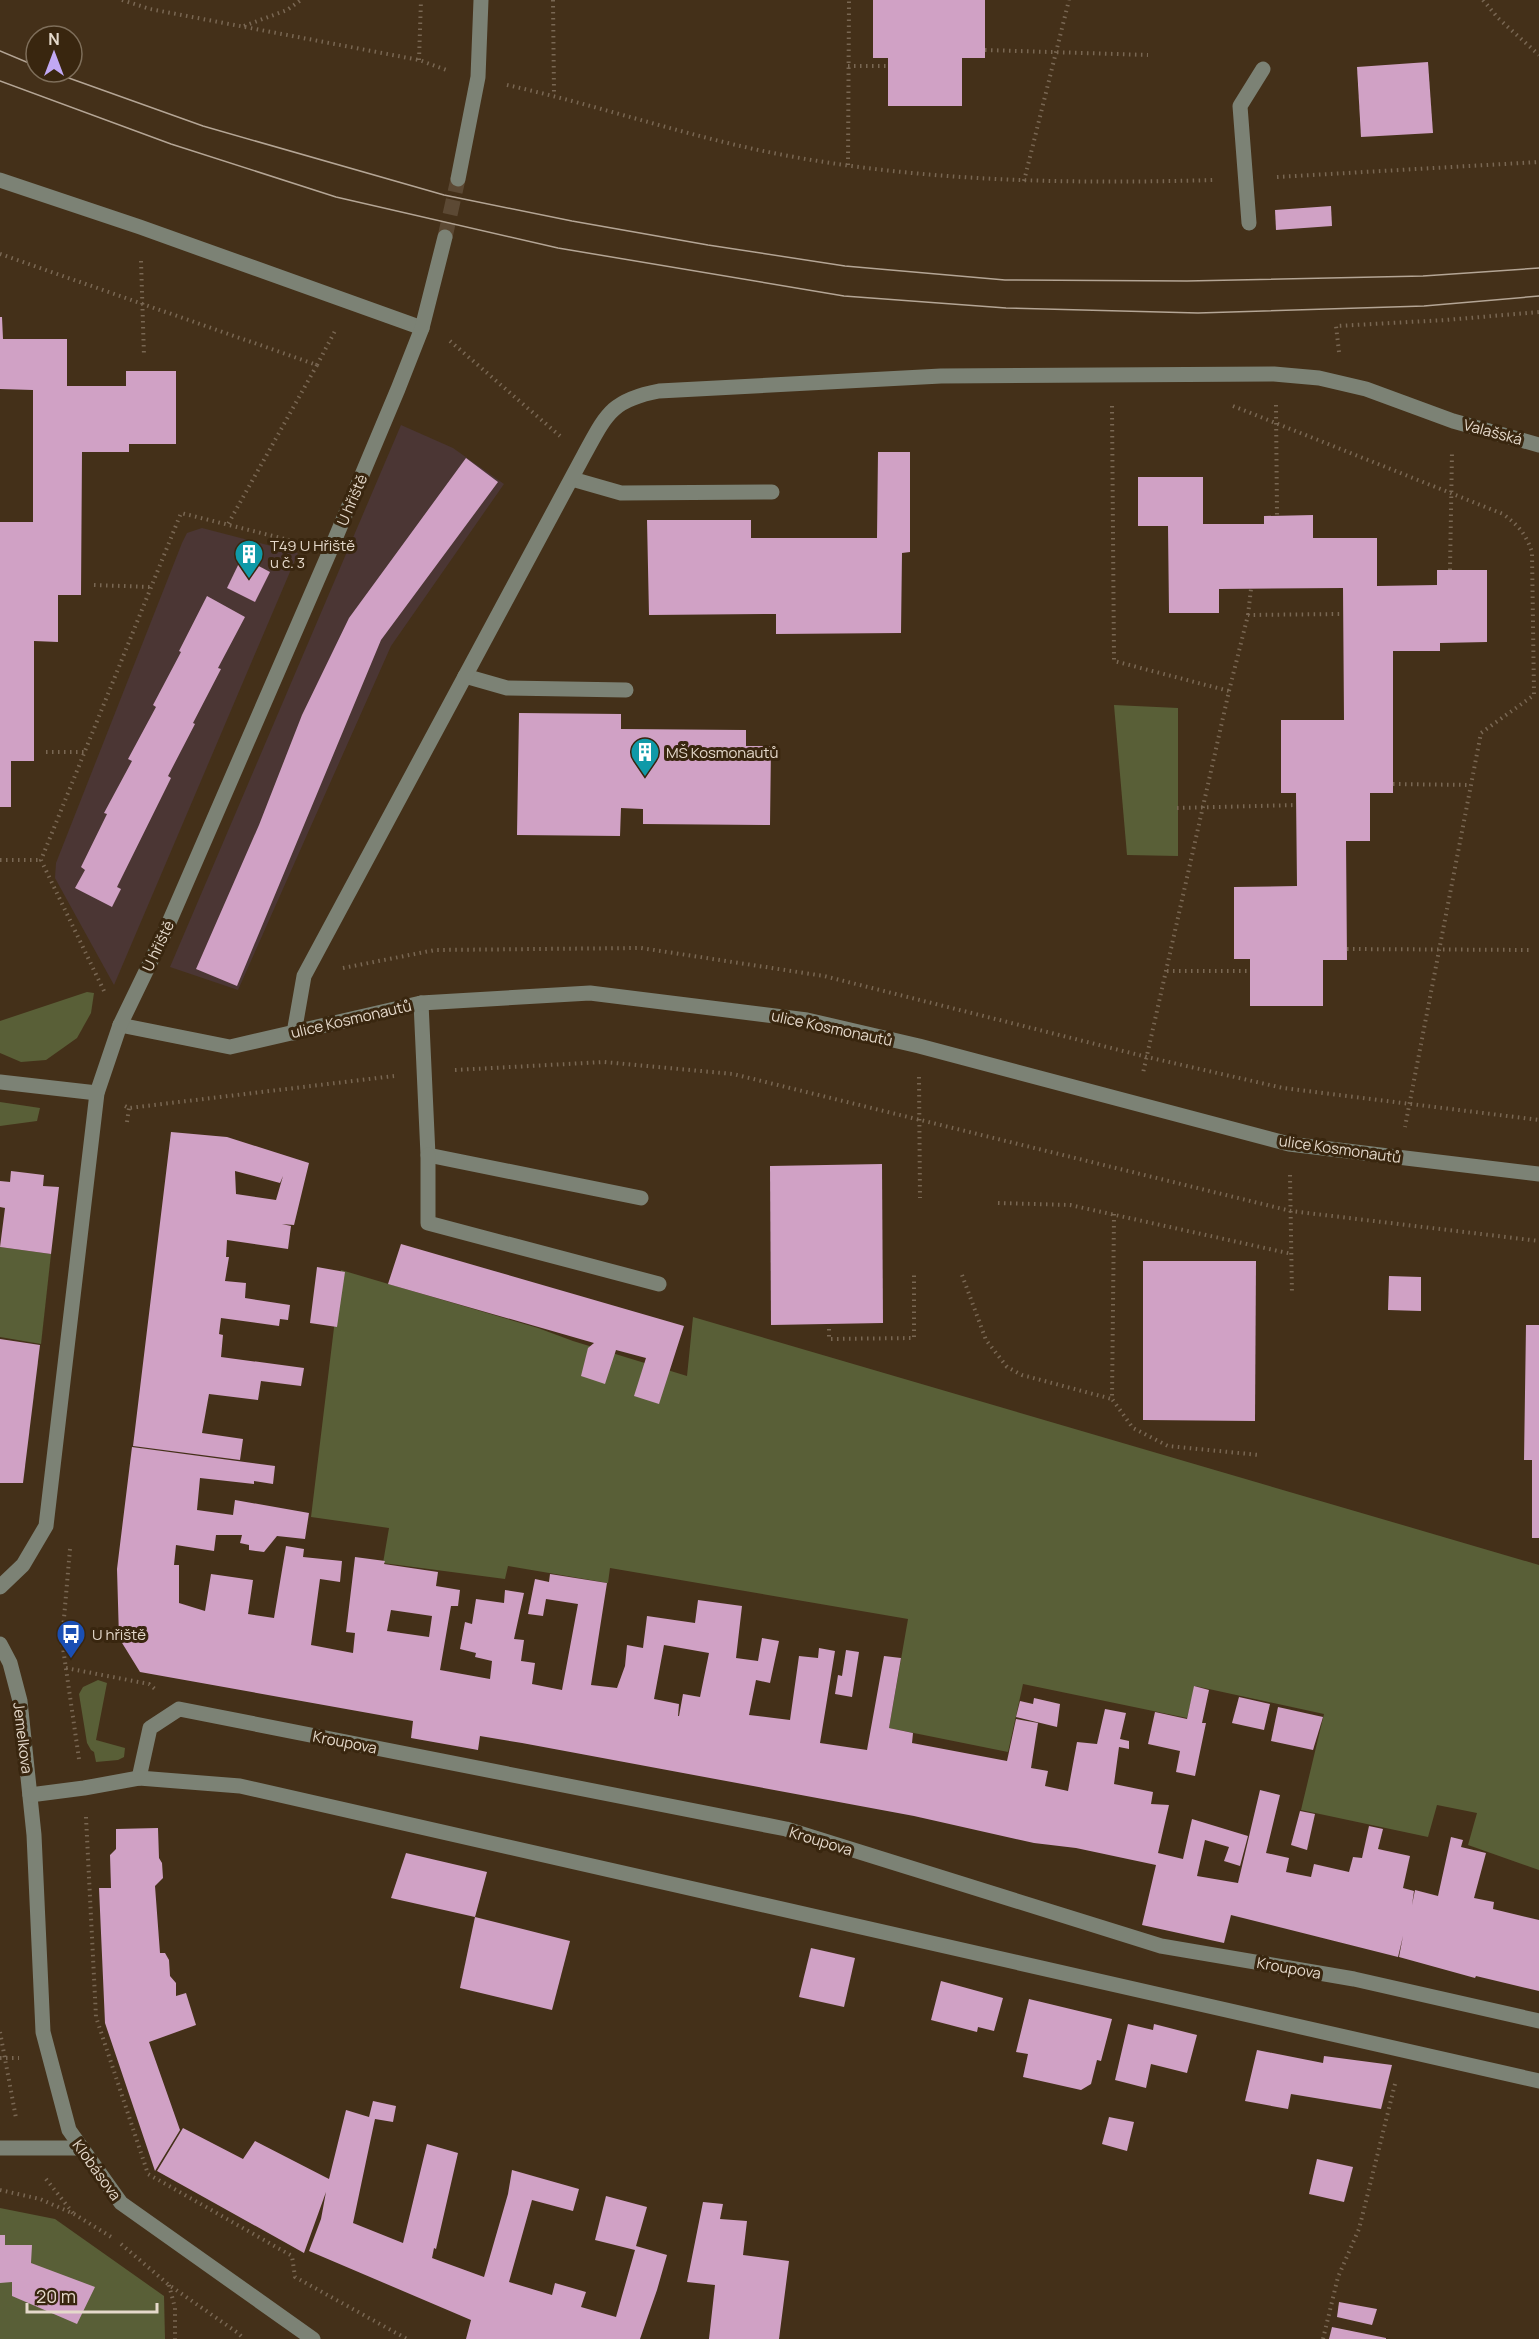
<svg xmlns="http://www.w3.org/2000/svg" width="1539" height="2339" font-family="Manrope,sans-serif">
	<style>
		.industrial { fill: #4b3634 }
		.green { fill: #595f37 }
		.building { fill: #d0a1c5; fill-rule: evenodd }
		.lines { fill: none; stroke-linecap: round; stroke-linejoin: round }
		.minor-tunnel { stroke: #5c4934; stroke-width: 15; stroke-dasharray: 15 8; stroke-linecap: butt }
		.path { stroke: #796753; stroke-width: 4; stroke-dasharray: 1.5 4.5; stroke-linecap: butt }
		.minor { stroke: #7c8275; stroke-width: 15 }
		.tram { stroke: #b4a595; stroke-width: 1.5 }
		.labels { text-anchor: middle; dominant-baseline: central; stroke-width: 6; stroke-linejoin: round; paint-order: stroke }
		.street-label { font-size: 15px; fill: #e5d9cb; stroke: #39260f }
		.poi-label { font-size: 15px; fill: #e5d9cb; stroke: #39260f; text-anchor: start }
	</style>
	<rect width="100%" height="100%" fill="#443019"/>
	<g class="industrial">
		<path d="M401,425L453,448L504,484L391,646L238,990L170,967Z"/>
		<path d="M202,528L298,553L114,985L55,878L56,863L182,543L187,533Z"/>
	</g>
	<g class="green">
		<path d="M1114,705L1178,708V856L1127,855Z"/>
		<path d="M87,992L94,993L91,1013L77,1038L46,1060L21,1062L0,1053V1021Z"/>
		<path d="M0,1102L40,1108L37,1121L0,1126Z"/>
		<path d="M0,1247L51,1254L41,1344L0,1337Z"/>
		<path d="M341,1270L538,1328L573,1341L687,1376L693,1317L1539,1565V1870L1468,1845L1477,1813L1437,1805L1428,1837L1301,1810L1324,1714L1195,1686L1187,1718L1023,1684L1008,1752L889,1728L908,1619L610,1568L608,1583L508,1566L505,1579L383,1563L389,1528L311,1517Z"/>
		<path d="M98,1680L107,1683L96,1740L125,1748L124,1757L118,1760L96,1762L94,1752L91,1750L87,1743L79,1694L83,1687Z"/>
		<path d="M0,2208L55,2219L164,2296L165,2339H0Z"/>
	</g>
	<g class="building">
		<path d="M873,0H985V58H962V106H888V58H873Z"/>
		<path d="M1428,62L1433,133L1361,137L1357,67Z"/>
		<path d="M1331,206L1332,226L1276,230L1275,210Z"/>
		<path d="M0,317H2L3,339H67V386H126V371H176V444H129V452H82L81,595H58V642L34,641V761H11V807H0V522H33V390L0,389Z"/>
		<path d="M878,452H910V552L902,553L901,633L776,634V614L649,615L647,520H751V538H877Z"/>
		<path d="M466,458L498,482L381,640L237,986L196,969L259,825L302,715L349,618Z"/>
		<path d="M1138,477H1203V524H1264V516L1313,515V538H1377V586L1437,585V570H1487V642L1440,643V651H1393V793H1370V841H1346L1347,960H1323V1006H1250V959H1234V887L1297,886L1296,793H1281V720H1344L1343,588L1219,589V613H1169L1168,526H1138Z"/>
		<path d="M242,557L270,572L255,602L227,588Z"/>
		<path d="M207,596L245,617L218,668L221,669L193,723L195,724L168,776L171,778L117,887L121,889L112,907L75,888L85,870L81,867L107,814L104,813L132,761L128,759L156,707L153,705L181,652L179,651Z"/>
		<path d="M519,713L621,714V729L746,730V746H771L770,825L643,824V809L621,808L620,836L517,835Z"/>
		<path d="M171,1132L227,1137L309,1163L294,1225L282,1224L291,1226L288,1249L227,1240L226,1257H229L225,1281L246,1283L245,1298L290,1305L288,1320L280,1319L279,1326L221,1318L219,1334L223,1335L221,1357L304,1368L301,1386L261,1381L258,1400L209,1394L202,1433L243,1439L240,1460L133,1446ZM235,1171L280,1183L283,1176L276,1200L236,1194Z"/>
		<path d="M882,1164L883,1323L771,1325L770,1166Z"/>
		<path d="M11,1171L44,1175L43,1186L59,1187L51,1254L0,1247L5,1208L0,1207V1181L10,1182Z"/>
		<path d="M401,1244L684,1326L659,1404L634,1396L646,1358L616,1350L605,1384L581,1376L588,1348L594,1343L388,1284Z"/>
		<path d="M1143,1261H1256L1255,1421L1143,1420Z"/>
		<path d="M317,1267L345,1272L337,1327L310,1323Z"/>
		<path d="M1389,1276L1421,1277V1311L1388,1310Z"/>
		<path d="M1526,1325H1539V1538H1532V1460H1524Z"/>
		<path d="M0,1339L40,1345L23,1483H0Z"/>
		<path d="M132,1447L275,1466L273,1484L254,1481V1484L200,1478L197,1510L233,1515L235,1500L309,1513L305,1539L277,1536L264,1552L249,1550V1545L240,1543L242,1535H216L214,1551L176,1545L174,1565H179V1603L205,1611L211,1574L253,1580L248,1614L274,1618L286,1546L304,1549L303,1557L342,1561L340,1582L320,1579L311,1645L353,1653L355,1633L346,1632L355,1557L385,1561L384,1564L438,1572L436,1586L460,1590L458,1606H451L440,1670L490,1679L492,1661L475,1657L476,1653L460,1649L465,1622L472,1624L476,1599L504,1603L505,1590L524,1593L514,1639L524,1640L521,1661L535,1663L532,1684L562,1690L578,1604L546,1599L543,1616L528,1614L535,1579L549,1582L550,1574L607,1583L591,1685L617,1688L625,1666L627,1645L643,1648L647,1616L695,1623L698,1600L742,1606L736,1658L758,1661L762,1638L779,1641L770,1683L756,1680L749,1715L790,1720L799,1656L818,1658L819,1648L835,1651L820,1743L867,1750L884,1656L901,1658L889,1728L913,1733L912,1743L1007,1761L1016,1719L1038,1723L1031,1768L1048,1771L1045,1786L1068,1791L1077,1742L1097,1744L1105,1709L1126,1713L1120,1739L1129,1741V1749L1119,1747L1114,1784L1153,1792L1151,1804L1169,1805L1158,1853L1183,1859L1192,1819L1248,1836L1240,1866L1224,1861L1229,1847L1205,1840L1197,1876L1238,1883L1260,1790L1280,1795L1266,1853L1289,1858L1286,1872L1311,1877L1314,1864L1349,1872L1353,1857L1362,1858L1369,1826L1383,1829L1378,1849L1410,1856L1403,1888L1414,1891L1412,1905L1415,1890L1438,1896L1451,1837L1463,1840L1461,1847L1486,1853L1474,1898L1494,1902L1493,1909L1539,1920V1991L1476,1976L1475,1978L1399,1957L1403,1936L1398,1957L1231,1915L1224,1943L1142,1925L1156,1865L1076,1848L1034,1843L914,1816L522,1743L480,1736L478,1750L411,1738L413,1721L140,1672L119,1638L117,1569ZM391,1610L432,1616L429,1637L387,1631ZM664,1645L709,1653L700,1697L683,1694L679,1716H678L679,1704L654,1699Z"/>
		<path d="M846,1650L859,1652L852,1697L835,1694L838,1675L842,1676Z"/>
		<path d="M1194,1686L1209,1690L1202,1723H1206L1195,1776L1176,1772L1180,1751L1148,1744L1155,1712L1187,1719Z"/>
		<path d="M1239,1697L1270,1704L1264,1730L1232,1723Z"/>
		<path d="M1034,1698L1060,1704L1057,1727L1016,1717L1020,1701L1033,1704Z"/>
		<path d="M1278,1707L1323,1717L1313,1750L1271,1741Z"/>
		<path d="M1300,1811L1315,1814L1307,1850L1291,1845Z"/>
		<path d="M158,1828L159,1858L162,1863L163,1878L155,1886L160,1953H165L169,1960L170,1976L176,1983V1996L186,1993L196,2025L149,2042L180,2130L155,2171L105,2023L99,1888H111L110,1855L116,1849V1829Z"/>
		<path d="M406,1853L487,1872L475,1917L391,1898Z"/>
		<path d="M475,1917L570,1941L552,2010L460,1988Z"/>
		<path d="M811,1948L855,1958L844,2007L799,1997Z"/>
		<path d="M941,1981L1003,1998L994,2031L978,2027L977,2032L931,2020Z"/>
		<path d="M1029,1999L1112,2019L1101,2061L1097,2060L1091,2084L1081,2090L1023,2077L1028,2054L1016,2052Z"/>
		<path d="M1128,2024L1153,2030L1154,2024L1197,2035L1187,2073L1151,2064L1146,2088L1115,2080Z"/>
		<path d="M1257,2050L1323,2063L1324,2056L1392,2065L1381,2109L1291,2094L1288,2109L1245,2101Z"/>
		<path d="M373,2101L396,2106L393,2122L375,2119L353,2223L403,2243L427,2144L458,2153L436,2249L434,2248L432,2258L484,2277L508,2194L512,2170L579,2189L573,2211L532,2200L509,2282L552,2295L555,2283L586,2292L581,2307L616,2317L635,2250L595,2240L606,2196L647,2207L636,2246L667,2255L657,2290L640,2339H466L471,2320L309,2251L321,2219L326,2192L304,2253L157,2171L183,2128L243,2159L255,2141L329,2179L346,2110L369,2117Z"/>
		<path d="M1109,2117L1134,2122L1127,2151L1102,2144Z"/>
		<path d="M1317,2159L1353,2167L1344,2202L1309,2194Z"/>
		<path d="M703,2202L723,2204L720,2219L747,2221L743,2255L789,2261L779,2339H709L715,2285L687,2282Z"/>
		<path d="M0,2235H5V2245H32L31,2263L95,2287L77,2324L12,2296V2282L0,2283Z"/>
		<path d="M1339,2302L1377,2309L1372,2325L1337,2317Z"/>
		<path d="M1332,2327L1386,2338V2339H1329Z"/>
	</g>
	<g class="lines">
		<path class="minor-tunnel" d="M445,237L458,179"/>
		<g class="path">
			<path d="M122,0L150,9L419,60L449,71"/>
			<path d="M553,0L554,95"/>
			<path d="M1483,0L1498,18L1539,55"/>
			<path d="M244,26L287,10L301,0"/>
			<path d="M985,50L1148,55"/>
			<path d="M419,60L421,0"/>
			<path d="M848,66H888"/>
			<path d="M507,85C602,106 694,139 789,156C930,182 1073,184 1215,180"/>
			<path d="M848,165L849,0"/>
			<path d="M1277,177L1539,162"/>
			<path d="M1024,181L1069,0"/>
			<path d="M0,254L317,365L228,524"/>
			<path d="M141,261L144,356"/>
			<path d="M450,341L560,436"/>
			<path d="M1339,352L1336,326L1446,320L1539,312"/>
			<path d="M317,365L336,329"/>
			<path d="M1276,405L1277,516"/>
			<path d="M1112,406L1114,661L1229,691L1143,1073"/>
			<path d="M1233,406L1503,514C1518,525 1526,534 1532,552L1534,695L1481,733L1405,1127"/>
			<path d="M1450,570L1452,452"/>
			<path d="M94,585L151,587"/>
			<path d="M1248,615L1251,589"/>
			<path d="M1229,691L1248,615L1343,614"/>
			<path d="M46,752H84"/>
			<path d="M1393,784L1471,785"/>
			<path d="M1177,808L1296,805"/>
			<path d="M0,860H41"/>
			<path d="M1347,949L1533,950"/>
			<path d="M343,968L435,950L641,948L824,976L1147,1057L1283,1088L1539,1120"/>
			<path d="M1167,971H1250"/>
			<path d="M104,991L41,860L181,513L301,543"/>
			<path d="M455,1070L604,1062L733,1074L1291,1211L1539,1241"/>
			<path d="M919,1077L920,1198"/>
			<path d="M125,1106L129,1108L394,1076"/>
			<path d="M127,1122L129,1108"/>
			<path d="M1290,1175L1292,1295"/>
			<path d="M998,1203L1070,1205L1292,1254"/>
			<path d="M1114,1214L1112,1399L1133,1428L1168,1446L1259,1455"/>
			<path d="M962,1275L986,1340L1007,1367L1022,1375L1112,1399"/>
			<path d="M829,1329V1339L914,1338V1274"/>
			<path d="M70,1549L62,1641L79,1759"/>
			<path d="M66,1668L149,1684L155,1689"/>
			<path d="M86,1817L96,2017L148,2174L292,2256L295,2277L407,2339"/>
			<path d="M0,2032L16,2118"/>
			<path d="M0,2058H19"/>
			<path d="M46,2179L73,2213"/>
			<path d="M0,2190L40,2199L74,2214L113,2238"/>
			<path d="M121,2244L169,2285L238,2333L244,2339"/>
			<path d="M169,2285L175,2308V2339"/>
			<path d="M1323,2339L1338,2277L1359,2229L1396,2080"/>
		</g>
		<g class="minor">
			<path d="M458,179L478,77L481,0"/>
			<path d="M0,180L140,227L422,328"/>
			<path d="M1249,223L1240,106L1263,69"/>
			<path d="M572,479L621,493L772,492"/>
			<path d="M465,676L507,688L626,690"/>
			<path d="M421,1003L428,1155L641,1198"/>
			<path d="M120,1025L230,1047L421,1003L590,993L807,1020L919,1046L1289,1144L1539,1174"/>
			<path d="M294,1033L304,976L584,455C606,415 611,400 659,391L941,376L1274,374L1319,378L1366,389L1453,421L1539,445"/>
			<path d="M0,1082L97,1093"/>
			<path d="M428,1155V1223L659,1284"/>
			<path d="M0,1587L23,1565L46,1526L97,1093L120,1025L164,934L330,551L398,389L422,328L445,237"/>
			<path d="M0,1644L10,1663L20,1701L34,1835L43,2032L69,2130L121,2203L313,2339"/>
			<path d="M139,1778L150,1728L179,1709L786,1829L1161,1946L1354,1979L1539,2021"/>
			<path d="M30,1795L84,1788L139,1778L240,1786L1539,2081"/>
			<path d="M0,2148H82"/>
		</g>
		<g class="tram">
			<path d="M0,51L36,66"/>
			<path d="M52,72L203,126L444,195L572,221L708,245L845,266L1005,280L1187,281L1423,276L1539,268"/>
			<path d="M0,81L171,144L336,197L558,248L844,296L1006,308L1198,313L1424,306L1539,296"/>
		</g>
	</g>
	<defs>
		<g id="building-pin" transform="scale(1.5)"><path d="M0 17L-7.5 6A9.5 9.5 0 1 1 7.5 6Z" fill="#0f9aa8" stroke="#39260f"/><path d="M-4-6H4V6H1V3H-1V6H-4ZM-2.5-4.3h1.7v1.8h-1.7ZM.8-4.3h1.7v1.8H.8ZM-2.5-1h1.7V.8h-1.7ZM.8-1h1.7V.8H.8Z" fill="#fff"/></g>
		<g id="bus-pin" transform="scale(1.5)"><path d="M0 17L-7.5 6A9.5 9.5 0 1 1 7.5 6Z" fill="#1a4fb4" stroke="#39260f"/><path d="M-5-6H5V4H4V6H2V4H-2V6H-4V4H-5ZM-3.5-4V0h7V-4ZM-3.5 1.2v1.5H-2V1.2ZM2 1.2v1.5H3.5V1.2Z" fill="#fff"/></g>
	</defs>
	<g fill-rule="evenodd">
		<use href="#building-pin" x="249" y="554"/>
		<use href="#building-pin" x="645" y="752"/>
		<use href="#bus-pin" x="71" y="1634"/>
	</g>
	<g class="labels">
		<g class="street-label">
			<text transform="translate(1493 432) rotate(15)">Valašská</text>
			<text transform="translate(352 500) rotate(-67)">U hřiště</text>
			<text transform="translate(158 946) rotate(-65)">U hřiště</text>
			<text transform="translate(351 1019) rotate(-13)">ulice Kosmonautů</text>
			<text transform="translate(832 1028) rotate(12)">ulice Kosmonautů</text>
			<text transform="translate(1340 1149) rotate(8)">ulice Kosmonautů</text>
			<text transform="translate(23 1738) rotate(83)">Jemelkova</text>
			<text transform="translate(345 1742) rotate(11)">Kroupova</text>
			<text transform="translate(821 1841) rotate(17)">Kroupova</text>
			<text transform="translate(1289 1968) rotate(10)">Kroupova</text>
			<text transform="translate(97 2170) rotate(54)">Klobásova</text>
		</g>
		<g class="poi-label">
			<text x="270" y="545">T49 U Hřiště<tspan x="270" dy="17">u č. 3</tspan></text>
			<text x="666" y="752">MŠ Kosmonautů</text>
			<text x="92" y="1634">U hřiště</text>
		</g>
	</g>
	<g transform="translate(54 54)"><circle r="28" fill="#39260f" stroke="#7e6e5a" stroke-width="1.5"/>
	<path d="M0-4.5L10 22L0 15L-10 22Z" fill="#c1a8f3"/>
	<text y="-9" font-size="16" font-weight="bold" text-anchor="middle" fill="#e5d9cb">N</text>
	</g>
	<path d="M27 2303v9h130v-9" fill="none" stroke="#e5d9cb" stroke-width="3"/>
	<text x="36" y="2303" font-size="18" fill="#e5d9cb" stroke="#39260f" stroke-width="4.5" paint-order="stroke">20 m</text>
</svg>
